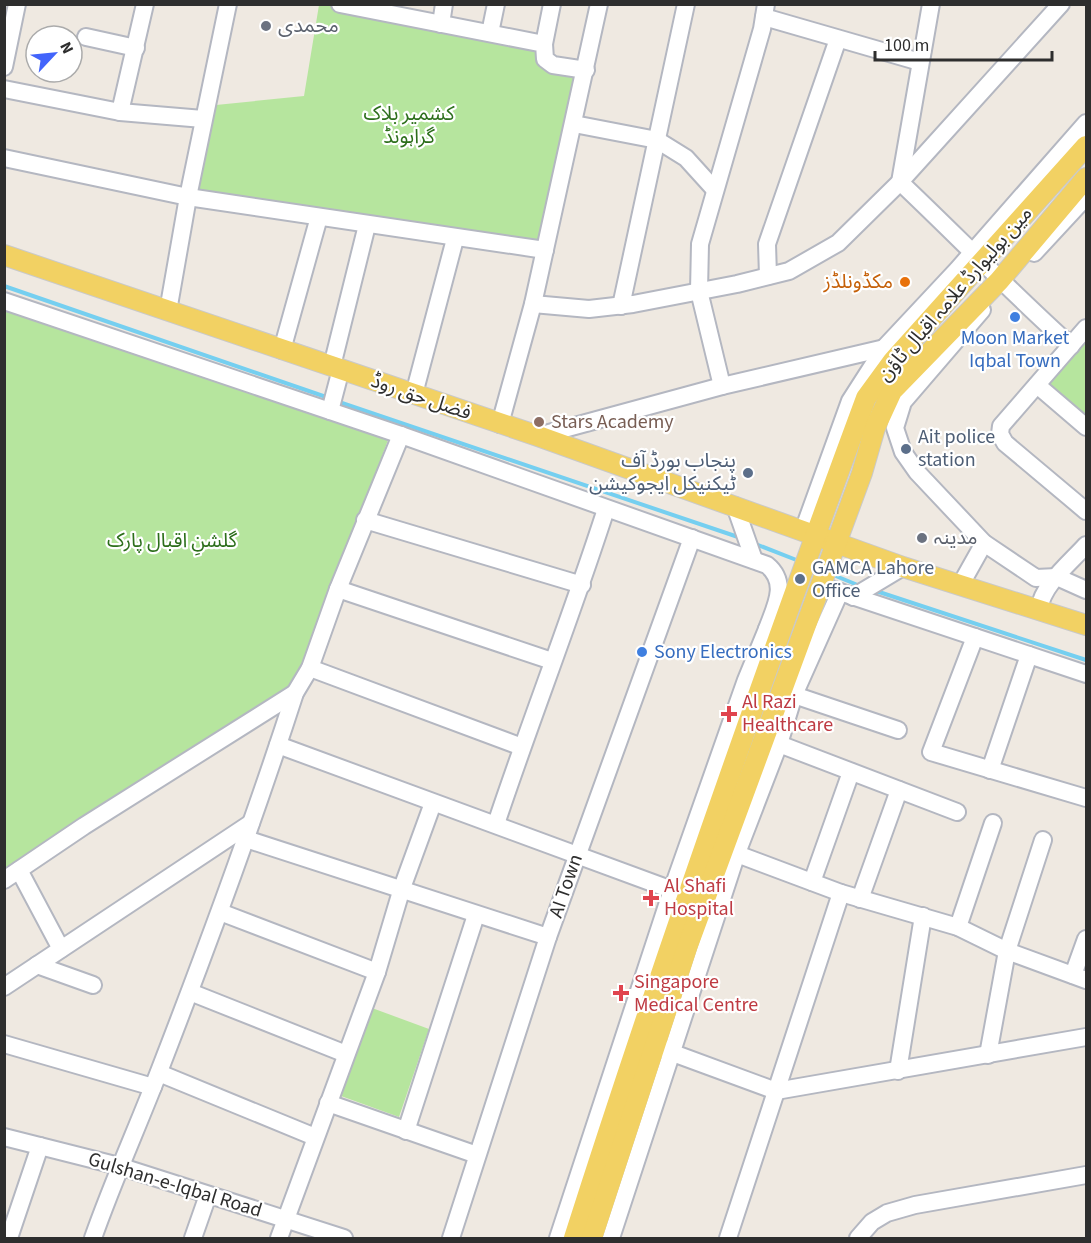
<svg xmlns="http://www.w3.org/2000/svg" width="1091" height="1243" font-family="'Source Sans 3','Noto Sans Arabic',sans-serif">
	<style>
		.green { fill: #b6e59e }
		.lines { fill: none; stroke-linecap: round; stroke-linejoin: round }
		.stream { stroke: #75cff0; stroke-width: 4 }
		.minor-casing { stroke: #b4b7c1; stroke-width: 20 }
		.major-casing { stroke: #c9c9c9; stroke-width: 22 }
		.minor { stroke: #fff; stroke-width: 16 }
		.major { stroke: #f2d163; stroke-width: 20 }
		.worship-dot { fill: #6b7280; stroke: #fff; stroke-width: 2 }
		.food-dot { fill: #e8710a; stroke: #fff; stroke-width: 2 }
		.shop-dot { fill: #3f7fe0; stroke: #fff; stroke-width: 2 }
		.education-dot { fill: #8d6e63; stroke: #fff; stroke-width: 2 }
		.service-dot { fill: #5c6f8a; stroke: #fff; stroke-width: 2 }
		.health-dot { fill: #e0444e; stroke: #fff; stroke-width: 2 }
		.labels { text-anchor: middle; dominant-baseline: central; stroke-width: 4.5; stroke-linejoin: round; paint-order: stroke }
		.worship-label { font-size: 20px; fill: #5b616d; stroke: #fff; text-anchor: start }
		.park-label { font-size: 20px; fill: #2c6e1b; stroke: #fff }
		.food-label { font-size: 20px; fill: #c56008; stroke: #fff; text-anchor: end }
		.street-label { font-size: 20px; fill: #2e2e2e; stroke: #fff }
		.shop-label { font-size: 20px; fill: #366cbe; stroke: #fff }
		.education-label { font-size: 20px; fill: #785e54; stroke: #fff; text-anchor: start }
		.service-label { font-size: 20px; fill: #4e5e75; stroke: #fff; text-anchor: start }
		.health-label { font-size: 20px; fill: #be3a42; stroke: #fff; text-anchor: start }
	</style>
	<rect width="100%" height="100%" fill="#efe9e1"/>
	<g class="green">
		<path d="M319,5H340L544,44L543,54L586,70L545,250L188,197L206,106L304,96Z"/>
		<path d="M5,306L388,440L295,693L5,880Z"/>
		<path d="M1086,335V419L1045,383Z"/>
		<path d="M372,1008L429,1029L399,1117L341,1096Z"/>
	</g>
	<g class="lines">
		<g class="stream">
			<path d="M4,286L329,398"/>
			<path d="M336,401L741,538"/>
			<path d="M753,543L799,561"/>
			<path d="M831,574L860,586"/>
			<path d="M873,590L1086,660"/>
		</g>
		<g class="minor-casing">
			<g id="minor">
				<path d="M340,4L544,44L545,59L553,65L586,70"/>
				<path d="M931,4L900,182C957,236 1012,293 1071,346"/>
				<path d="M764,17L920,62"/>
				<path d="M441,24L444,4"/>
				<path d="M490,33L496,4"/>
				<path d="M86,37L136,48"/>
				<path d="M544,44L552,4"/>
				<path d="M4,67L17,4"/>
				<path d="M4,89L120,112L203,119"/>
				<path d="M120,112L145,4"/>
				<path d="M574,124L657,140L686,158L715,190"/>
				<path d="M4,158L188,197L545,250"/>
				<path d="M1034,253L1086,197"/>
				<path d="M768,276L767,244L838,39"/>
				<path d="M4,301L401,435L767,565C789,583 775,607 767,629"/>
				<path d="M533,304L589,309L633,304L737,284L789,271L838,243L900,182L1061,4"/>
				<path d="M621,306L686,4"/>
				<path d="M982,310L903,402L895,428L903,452L917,472L984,543L1036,578L1057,577L1086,590"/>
				<path d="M168,311L188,197L228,4"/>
				<path d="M1086,328L1001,426L1000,434L1005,443L1086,511"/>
				<path d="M282,350L319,217"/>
				<path d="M332,366L367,225"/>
				<path d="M1037,385L1086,427"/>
				<path d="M722,386L699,291L700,244L762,29L766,4"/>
				<path d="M414,394L455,239"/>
				<path d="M330,411L341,369"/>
				<path d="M500,424L533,304L599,4"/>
				<path d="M538,436L722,386L889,347"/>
				<path d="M735,506L754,560"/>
				<path d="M365,520L582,585"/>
				<path d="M803,531L850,401L884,348L957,270L1086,123"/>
				<path d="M961,584L984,543"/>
				<path d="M338,589L552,661"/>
				<path d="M831,589L1086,674"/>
				<path d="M853,597L903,567"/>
				<path d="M1039,609C1043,584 1070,563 1086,545"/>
				<path d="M975,637L931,752L1086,798"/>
				<path d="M310,668L522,747"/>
				<path d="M794,695L898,730"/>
				<path d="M779,744L957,812"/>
				<path d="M278,745L672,890L746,680L767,629L778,633"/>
				<path d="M990,770L1029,655"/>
				<path d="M496,824C531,719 572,615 606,509"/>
				<path d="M246,839L548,937"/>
				<path d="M729,851L841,893L958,927L1007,951L1086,980"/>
				<path d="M19,870L61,949"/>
				<path d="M4,880L84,826L295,693"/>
				<path d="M812,882L851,772"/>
				<path d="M860,899L899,790"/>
				<path d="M220,912L377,972"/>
				<path d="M958,927L993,823"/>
				<path d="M37,965L93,985"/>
				<path d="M1073,975L1086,939"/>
				<path d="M4,987L251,823"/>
				<path d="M190,992L346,1054"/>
				<path d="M4,1044L153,1087"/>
				<path d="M662,1049L776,1091L1086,1037"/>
				<path d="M988,1055L1007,951L1043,840"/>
				<path d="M898,1071L923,916"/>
				<path d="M159,1073L315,1137"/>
				<path d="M328,1103L477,1155"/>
				<path d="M406,1131L476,915"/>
				<path d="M4,1137L119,1166L344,1238"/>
				<path d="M9,1238L40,1146"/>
				<path d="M93,1238C113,1181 138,1126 160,1069C208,945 254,820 295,693L310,668L338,589L401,435"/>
				<path d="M193,1238L208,1195"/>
				<path d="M279,1238L377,972L402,888L433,803"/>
				<path d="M451,1238L548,937L692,538"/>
				<path d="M558,1238L672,890"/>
				<path d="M611,1238L737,853L779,744L794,695L840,592"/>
				<path d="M728,1238L841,893"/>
				<path d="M858,1238L872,1222L887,1213L915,1205L1086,1175"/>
			</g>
		</g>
		<g class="major-casing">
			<g id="major">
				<path d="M4,255L538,436L903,567L1086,625"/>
				<path d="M574,1238C664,956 763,676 866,398L893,361L1086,146"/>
				<path d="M592,1238L688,945L862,473L875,428L892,391L999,281L1086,178"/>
			</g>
		</g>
		<use href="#minor" class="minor"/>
		<use href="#major" class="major"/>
	</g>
	<g class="worship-dot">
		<circle cx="266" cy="26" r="6"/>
		<circle cx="922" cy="538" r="6"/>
	</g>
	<circle class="food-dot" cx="905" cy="282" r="6"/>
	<g class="shop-dot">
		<circle cx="1015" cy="317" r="6"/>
		<circle cx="642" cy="652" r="6"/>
	</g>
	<circle class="education-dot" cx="539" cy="422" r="6"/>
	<g class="service-dot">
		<circle cx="906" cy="449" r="6"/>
		<circle cx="748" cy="473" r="6"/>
		<circle cx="800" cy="579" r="6"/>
	</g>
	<g class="health-dot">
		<path d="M726 705h6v6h6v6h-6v6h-6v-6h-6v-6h6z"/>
		<path d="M648 889h6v6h6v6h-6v6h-6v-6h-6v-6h6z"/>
		<path d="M618 984h6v6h6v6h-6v6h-6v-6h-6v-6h6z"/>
	</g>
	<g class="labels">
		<g class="worship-label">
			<text x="278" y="26">محمدی</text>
			<text x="934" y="538">مدینہ</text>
		</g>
		<g class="park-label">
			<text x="409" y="114">کشمیر بلاک<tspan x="409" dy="23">ﮔﺮﺍﮨﻮﻧﮉ</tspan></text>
			<text x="172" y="541">گلشنِ اقبال پارک</text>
		</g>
		<g class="food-label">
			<text x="893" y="282">مکڈونلڈز</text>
		</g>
		<g class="street-label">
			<text transform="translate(955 294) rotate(-49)">مین بولیوارڈ علامہ اقبال ٹاؤن</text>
			<text transform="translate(421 397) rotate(19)">فضل حق روڈ</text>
			<text transform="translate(566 886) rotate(-71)">AI Town</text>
			<text transform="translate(175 1185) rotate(17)">Gulshan-e-Iqbal Road</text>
		</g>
		<g class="shop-label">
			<text x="1015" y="338">Moon Market<tspan x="1015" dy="23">Iqbal Town</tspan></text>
			<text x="654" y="652" text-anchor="start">Sony Electronics</text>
		</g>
		<g class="education-label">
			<text x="551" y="422">Stars Academy</text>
		</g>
		<g class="service-label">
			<text x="918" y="437">Ait police<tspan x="918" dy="23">station</tspan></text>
			<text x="736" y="461" text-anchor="end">پنجاب بورڈ آف<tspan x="736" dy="23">ٹیکنیکل ایجوکیشن</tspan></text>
			<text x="812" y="568">GAMCA Lahore<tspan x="812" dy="23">Office</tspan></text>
		</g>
		<g class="health-label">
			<text x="742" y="702">Al Razi<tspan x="742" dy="23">Healthcare</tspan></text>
			<text x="664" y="886">Al Shafi<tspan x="664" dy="23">Hospital</tspan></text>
			<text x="634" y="982">Singapore<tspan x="634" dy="23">Medical Centre</tspan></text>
		</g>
	</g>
	<rect width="1091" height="1243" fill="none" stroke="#2e2e2e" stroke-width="12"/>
	<g transform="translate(54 54) rotate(64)"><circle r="28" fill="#ffffff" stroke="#ababab" stroke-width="1.5"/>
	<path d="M0-4.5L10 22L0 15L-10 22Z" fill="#4264fb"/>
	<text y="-9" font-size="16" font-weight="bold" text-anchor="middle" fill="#2e2e2e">N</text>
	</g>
	<path d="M875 51v9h177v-9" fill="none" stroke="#2e2e2e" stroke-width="3"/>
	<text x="884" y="51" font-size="18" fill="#2e2e2e" stroke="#ffffff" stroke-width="4.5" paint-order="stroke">100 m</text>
</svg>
